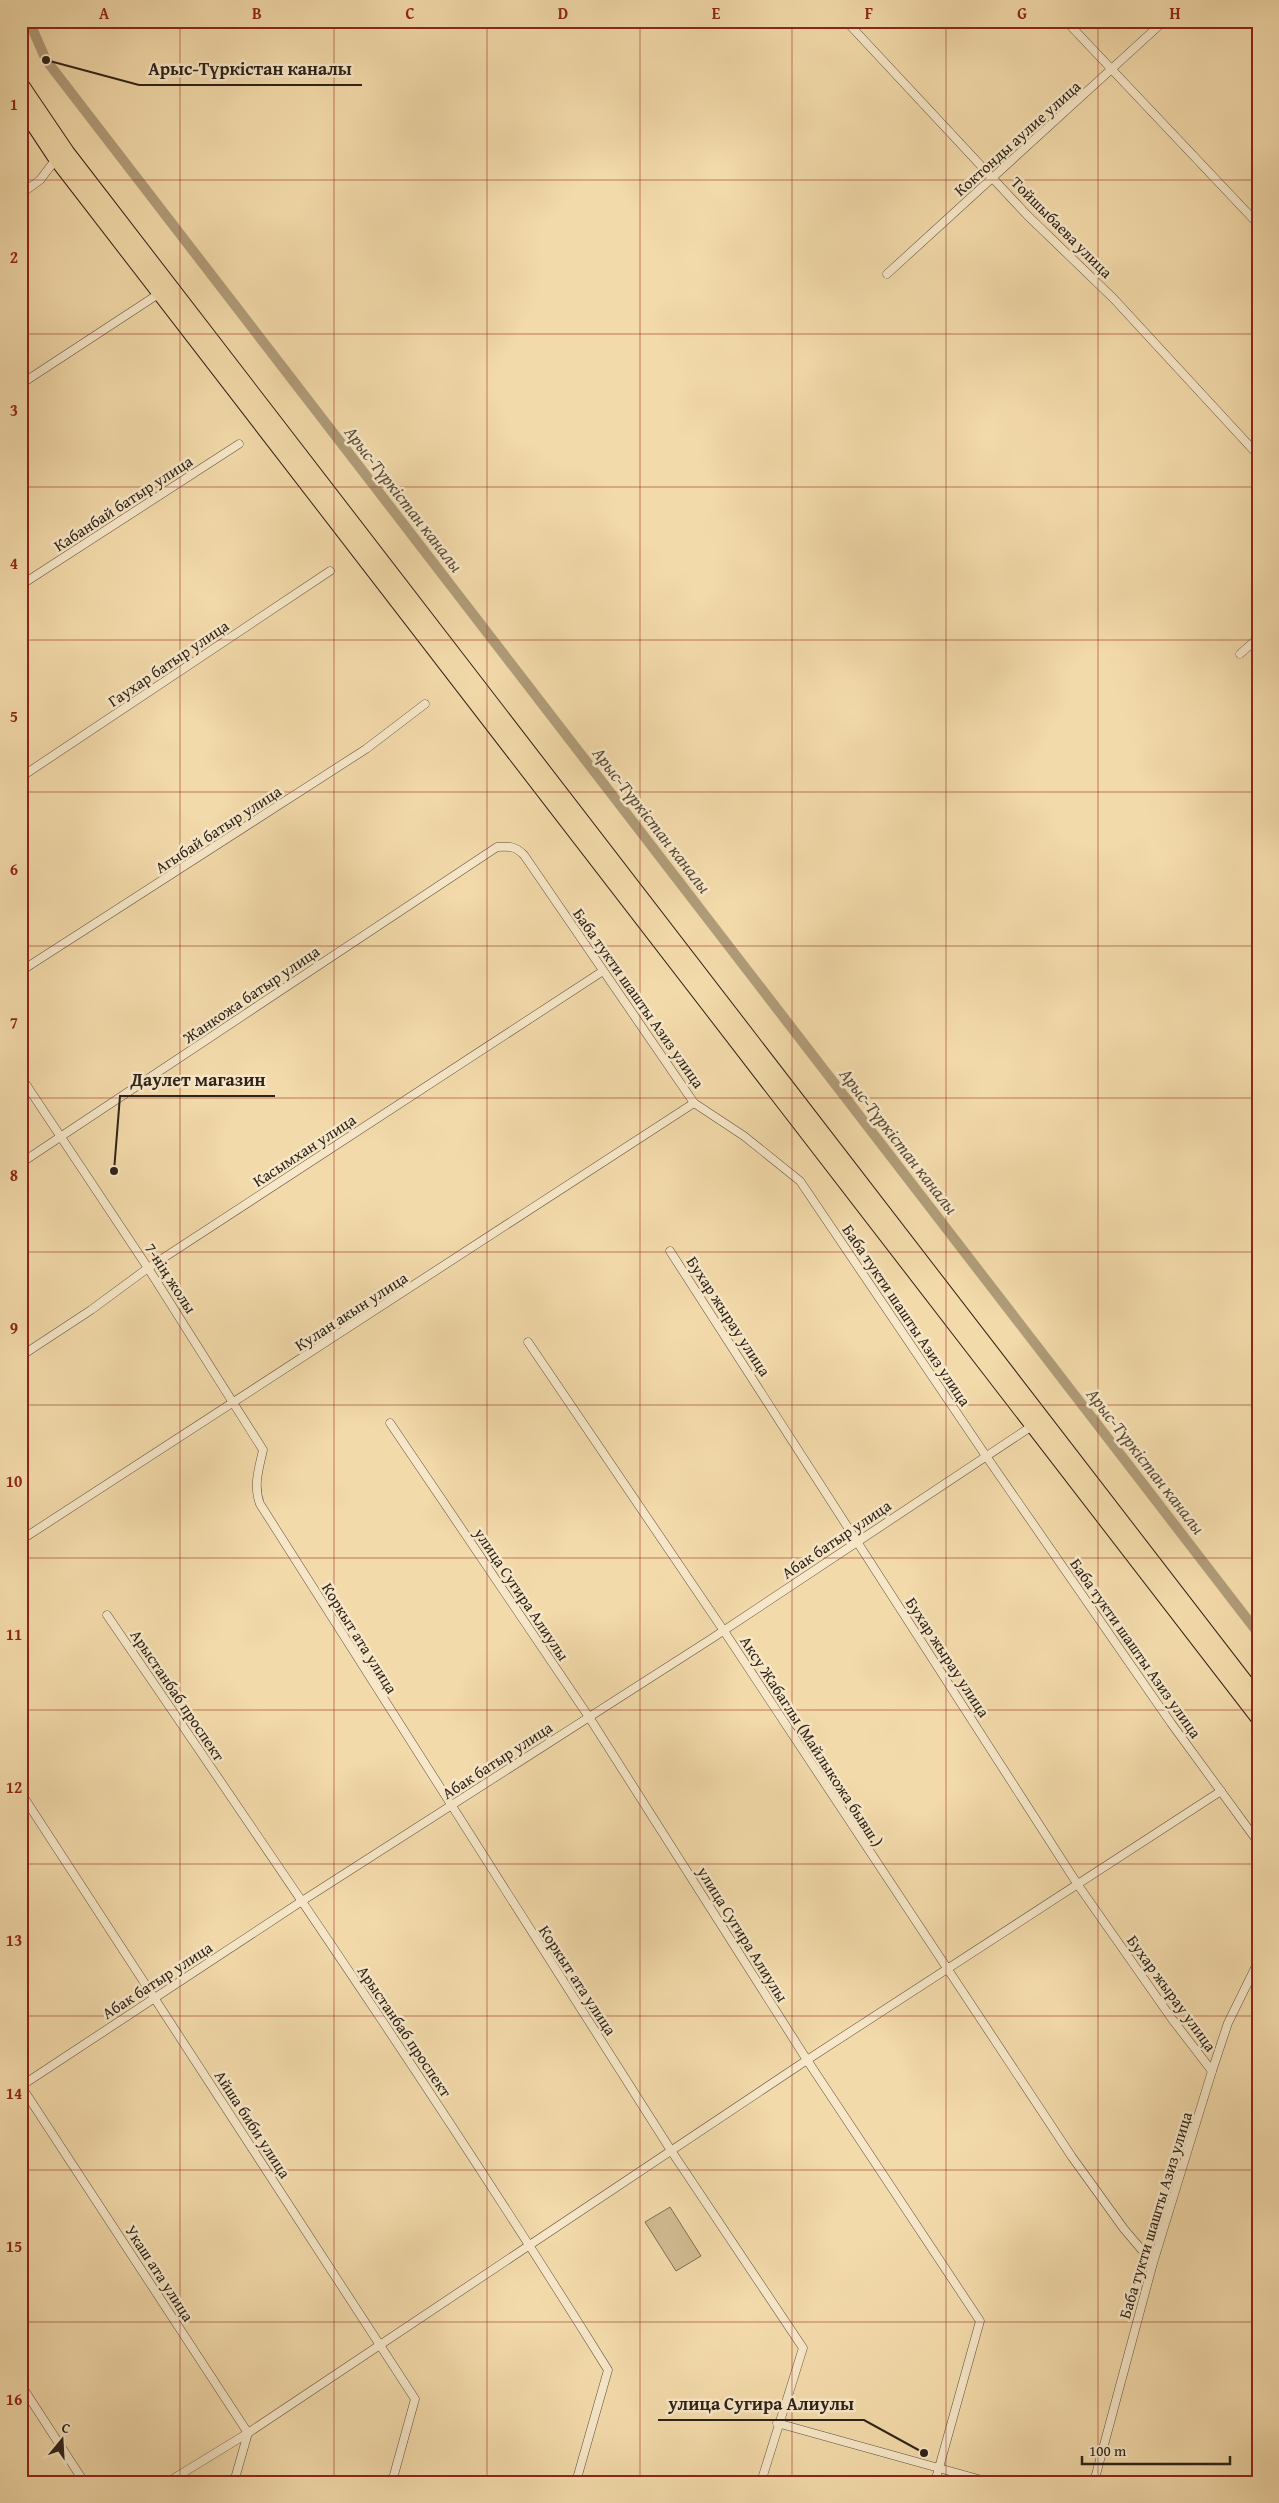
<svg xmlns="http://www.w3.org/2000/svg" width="1279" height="2503" font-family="'Gentium Book Plus',serif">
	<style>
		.pitch { fill: #d1bb91; stroke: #7f6f55 }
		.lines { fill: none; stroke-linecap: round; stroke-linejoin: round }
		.canal { stroke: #b09c79; stroke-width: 10 }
		.street-casing { stroke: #5e513d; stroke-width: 9 }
		.highway-casing { stroke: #2d2319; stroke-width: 16 }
		.street { stroke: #f7e7c8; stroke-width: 8 }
		.highway { stroke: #f3daaa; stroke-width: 14 }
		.grid { fill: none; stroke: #8f2418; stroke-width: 1; stroke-opacity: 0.55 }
		.labels { text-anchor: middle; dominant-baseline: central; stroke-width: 5; stroke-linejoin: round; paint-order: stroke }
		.street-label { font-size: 16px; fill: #2d2319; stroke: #f7e7c8 }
		.water-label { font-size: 18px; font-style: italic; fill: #5b4d3b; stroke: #f7e7c8 }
		.leader { fill: none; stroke: #2d2319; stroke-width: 2 }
		.callout-dot { fill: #2d2319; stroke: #f7e7c8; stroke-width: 2 }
		.callout-label { font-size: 18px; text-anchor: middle; font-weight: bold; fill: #2d2319; stroke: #f7e7c8; stroke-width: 5; stroke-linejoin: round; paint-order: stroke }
		.neatline { fill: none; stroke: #8f2418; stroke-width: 2 }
		.grid-label { font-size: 16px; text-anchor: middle; font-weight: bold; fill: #8f2418 }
	</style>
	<rect width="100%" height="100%" fill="#f3daaa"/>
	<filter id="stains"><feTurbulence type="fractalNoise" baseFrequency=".004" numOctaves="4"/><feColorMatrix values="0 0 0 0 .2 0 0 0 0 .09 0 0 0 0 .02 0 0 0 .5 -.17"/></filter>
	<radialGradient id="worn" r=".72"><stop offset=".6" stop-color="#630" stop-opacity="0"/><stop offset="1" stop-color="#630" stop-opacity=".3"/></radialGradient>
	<path class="pitch" d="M670,2207L701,2256L676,2271L645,2222Z"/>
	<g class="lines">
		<path class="canal" d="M29,21L46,60L1258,1633"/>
		<g class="street-casing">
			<g id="street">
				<path d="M846,21L1027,215L1114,299L1258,455"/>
				<path d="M1066,21L1258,224"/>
				<path d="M21,194L40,180L56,159"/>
				<path d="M887,274L1164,21"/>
				<path d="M21,384L160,293"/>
				<path d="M21,585L239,444"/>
				<path d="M1240,654L1258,638"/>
				<path d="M21,777L330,571"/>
				<path d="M21,971L366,749L425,704"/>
				<path d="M21,1077L148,1268L263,1450C259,1468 253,1486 260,1504L672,2152L803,2348L761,2482"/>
				<path d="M21,1163L497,847C509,846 515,846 524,855L694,1103L744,1136L800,1181L986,1456L1171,1723L1258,1842"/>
				<path d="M670,1251L1078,1885L1172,2019L1212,2071"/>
				<path d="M528,1342L724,1631L1072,2157L1124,2229L1153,2263"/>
				<path d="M21,1356L91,1310L148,1268L603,971"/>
				<path d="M390,1423L589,1717L807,2060L980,2321L935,2482"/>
				<path d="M21,1540L694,1103"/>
				<path d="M107,1615C277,1864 448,2113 608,2370L576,2482"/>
				<path d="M21,1793L415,2399L392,2482"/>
				<path d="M21,2086L302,1901L711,1639L1032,1426"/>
				<path d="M21,2086L248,2433L234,2482"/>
				<path d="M21,2385L84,2482"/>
				<path d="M777,2423L989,2482"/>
				<path d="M168,2482L248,2433L807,2060L1221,1791"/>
				<path d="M1094,2482L1153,2263L1212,2071L1228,2023L1258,1962"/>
			</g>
		</g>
		<g class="highway-casing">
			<g id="highway">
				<path d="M21,84L67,152L1258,1698"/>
				<path d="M21,106L56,159L1258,1718"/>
			</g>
		</g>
		<use href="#street" class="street"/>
		<use href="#highway" class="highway"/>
	</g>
	<path class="grid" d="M180,21V2482M334,21V2482M487,21V2482M640,21V2482M792,21V2482M946,21V2482M1098,21V2482M21,180H1258M21,334H1258M21,487H1258M21,640H1258M21,792H1258M21,946H1258M21,1098H1258M21,1252H1258M21,1405H1258M21,1558H1258M21,1710H1258M21,1864H1258M21,2016H1258M21,2170H1258M21,2322H1258"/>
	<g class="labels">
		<g class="street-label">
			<text transform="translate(1017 138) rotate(-42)">Коктонды аулие улица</text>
			<text transform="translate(1062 227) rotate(45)">Тойшыбаева улица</text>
			<text transform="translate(123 503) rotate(-33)">Кабанбай батыр улица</text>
			<text transform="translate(168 663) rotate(-34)">Гаухар батыр улица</text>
			<text transform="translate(218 829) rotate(-33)">Агыбай батыр улица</text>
			<text transform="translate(251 994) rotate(-34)">Жанкожа батыр улица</text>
			<text transform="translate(639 998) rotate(55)">Баба тукти шашты Азиз улица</text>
			<text transform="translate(304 1150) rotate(-33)">Касымхан улица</text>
			<text transform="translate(171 1278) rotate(57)">7-нің жолы</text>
			<text transform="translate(351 1311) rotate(-33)">Кулан акын улица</text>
			<text transform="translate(907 1315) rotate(56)">Баба тукти шашты Азиз улица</text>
			<text transform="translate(729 1316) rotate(57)">Бухар жырау улица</text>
			<text transform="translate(836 1539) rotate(-34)">Абак батыр улица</text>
			<text transform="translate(522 1594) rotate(56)">улица Сугира Алиулы</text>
			<text transform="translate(360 1638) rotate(58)">Коркыт ата улица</text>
			<text transform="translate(1136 1648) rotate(55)">Баба тукти шашты Азиз улица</text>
			<text transform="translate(948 1657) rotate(57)">Бухар жырау улица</text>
			<text transform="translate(178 1695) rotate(56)">Арыстанбаб проспект</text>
			<text transform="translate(812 1741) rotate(57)">Аксу Жабаглы (Майлыкожа бывш.)</text>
			<text transform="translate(497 1760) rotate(-33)">Абак батыр улица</text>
			<text transform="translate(743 1934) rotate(58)">улица Сугира Алиулы</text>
			<text transform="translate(157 1980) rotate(-33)">Абак батыр улица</text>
			<text transform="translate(578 1980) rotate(57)">Коркыт ата улица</text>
			<text transform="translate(1172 1993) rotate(54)">Бухар жырау улица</text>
			<text transform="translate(405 2031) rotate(56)">Арыстанбаб проспект</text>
			<text transform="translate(253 2124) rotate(57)">Айша биби улица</text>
			<text transform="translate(1155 2215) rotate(-73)">Баба тукти шашты Азиз улица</text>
			<text transform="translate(160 2273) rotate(57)">Укаш ата улица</text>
		</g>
		<g class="water-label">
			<text transform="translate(404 499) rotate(52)">Арыс-Түркістан каналы</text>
			<text transform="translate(652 820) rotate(52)">Арыс-Түркістан каналы</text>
			<text transform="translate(899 1141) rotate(52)">Арыс-Түркістан каналы</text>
			<text transform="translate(1146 1461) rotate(52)">Арыс-Түркістан каналы</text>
		</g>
	</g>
	<path class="leader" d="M46 60L139 85H362M114 1171L120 1096H275M924 2453L864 2420H658"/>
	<g class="callout-dot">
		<circle cx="46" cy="60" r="5"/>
		<circle cx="114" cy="1171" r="5"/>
		<circle cx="924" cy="2453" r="5"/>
	</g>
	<g class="callout-label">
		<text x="250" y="75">Арыс-Түркістан каналы</text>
		<text x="198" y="1086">Даулет магазин</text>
		<text x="761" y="2410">улица Сугира Алиулы</text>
	</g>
	<rect width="1279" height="2503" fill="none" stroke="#f3daaa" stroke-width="55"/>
	<g transform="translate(62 2440) rotate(18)" stroke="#f7e7c8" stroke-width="4" paint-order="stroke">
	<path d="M0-4L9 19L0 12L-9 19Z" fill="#2d2319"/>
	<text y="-8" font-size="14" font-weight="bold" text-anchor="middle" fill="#2d2319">С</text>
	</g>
	<path d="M1082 2456v8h148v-8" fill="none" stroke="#2d2319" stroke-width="2.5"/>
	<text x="1089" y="2456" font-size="15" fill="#2d2319" stroke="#f7e7c8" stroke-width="4" paint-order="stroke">100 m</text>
	<rect x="28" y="28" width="1224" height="2448" class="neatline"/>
	<g class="grid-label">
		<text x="104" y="19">A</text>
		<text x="257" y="19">B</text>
		<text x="410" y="19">C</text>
		<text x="563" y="19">D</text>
		<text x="716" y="19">E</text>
		<text x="869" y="19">F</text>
		<text x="1022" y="19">G</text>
		<text x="1175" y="19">H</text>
		<text x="14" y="110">1</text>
		<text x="14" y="263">2</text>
		<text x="14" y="416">3</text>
		<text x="14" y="569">4</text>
		<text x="14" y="722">5</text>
		<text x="14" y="875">6</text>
		<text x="14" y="1028">7</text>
		<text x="14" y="1181">8</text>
		<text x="14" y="1334">9</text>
		<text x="14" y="1487">10</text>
		<text x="14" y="1640">11</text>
		<text x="14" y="1793">12</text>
		<text x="14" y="1946">13</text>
		<text x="14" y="2099">14</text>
		<text x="14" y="2252">15</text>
		<text x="14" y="2405">16</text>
	</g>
	<rect width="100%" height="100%" filter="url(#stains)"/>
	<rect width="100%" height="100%" fill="url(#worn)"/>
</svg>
